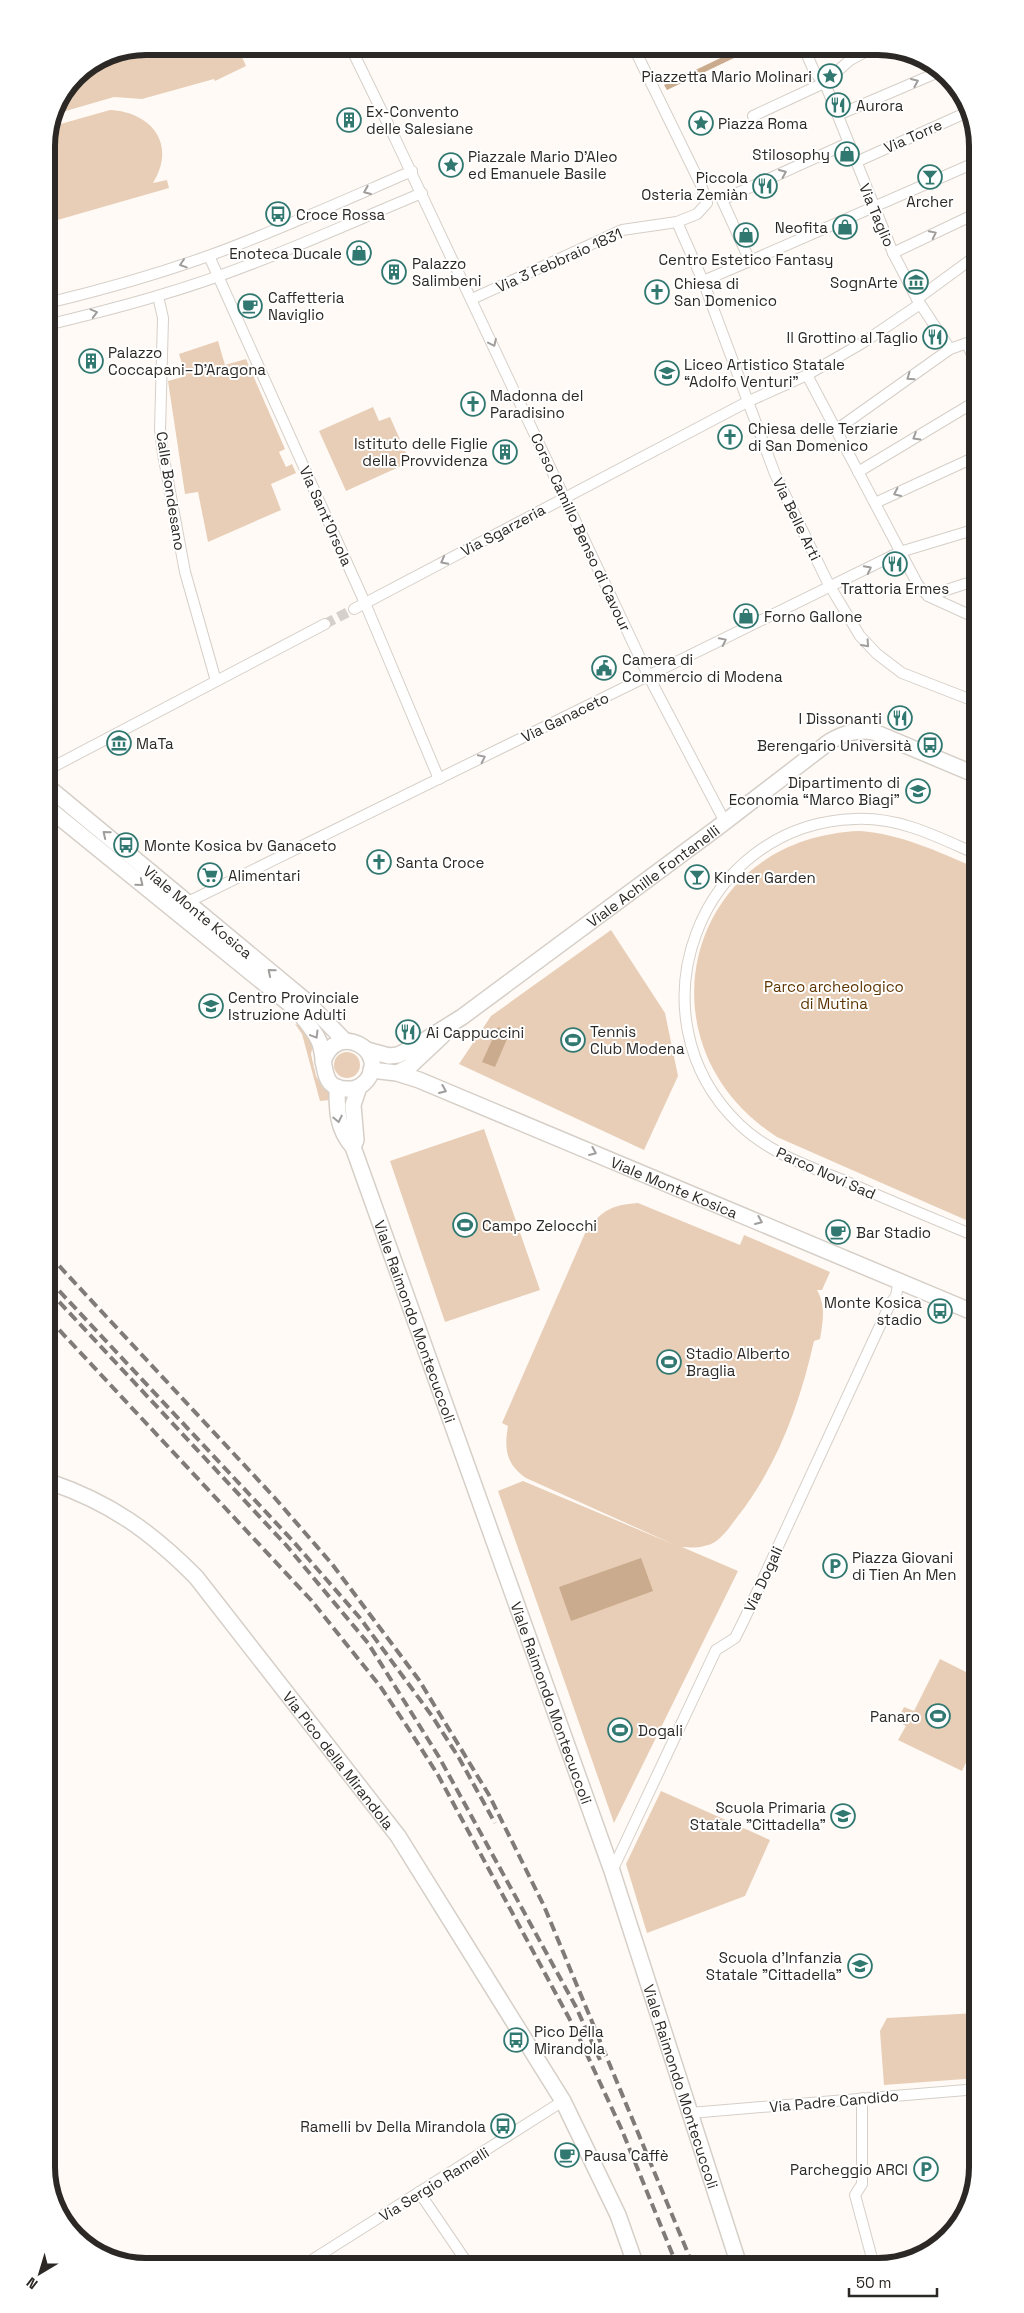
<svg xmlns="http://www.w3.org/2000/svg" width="1024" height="2313" font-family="'Space Grotesk',sans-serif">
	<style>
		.green { fill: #e8ceb6 }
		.water { fill: #cbab8d }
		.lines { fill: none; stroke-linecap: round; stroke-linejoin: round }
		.street-tunnel { stroke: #d5d0cc; stroke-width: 10; stroke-dasharray: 10 5; stroke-linecap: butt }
		.street-casing { stroke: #d6cfc8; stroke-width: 12 }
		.secondary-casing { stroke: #d6cfc8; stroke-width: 18 }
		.street { stroke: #fff; stroke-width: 10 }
		.secondary { stroke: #fff; stroke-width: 15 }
		.rail { stroke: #7f7b78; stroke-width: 4; stroke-dasharray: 10 5; stroke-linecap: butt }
		.oneway { stroke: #a09e9d }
		.labels { text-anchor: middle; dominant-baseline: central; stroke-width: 4; stroke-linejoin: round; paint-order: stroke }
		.poi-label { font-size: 15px; fill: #2b2825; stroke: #fff; text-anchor: start }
		.street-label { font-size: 15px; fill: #2b2825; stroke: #fff }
		.park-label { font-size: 15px; fill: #5e3500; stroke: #fff }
		.rim { fill: none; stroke: #2b2825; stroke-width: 6 }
	</style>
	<rect width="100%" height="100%" fill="#fffaf6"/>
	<g class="green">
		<path d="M146,46H237L246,66L215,81L214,79L142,99L114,97L52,115C58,91 86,63 108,54C119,49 134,49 146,46Z"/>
		<path d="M110,110C152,112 177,145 153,183L167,180L169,188L47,223L46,140L50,127Z"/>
		<path d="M218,341L225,365L246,359L285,449L279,452L286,467L292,464L296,473L271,484L281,510L208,542L198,492L185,494L168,381L186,376L179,354Z"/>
		<path d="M373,407L379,421L390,417L410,462L346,491L319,431Z"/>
		<path d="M860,831C901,834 936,851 974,867L975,1224L777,1137C633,1044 687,837 860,831Z"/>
		<path d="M611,930L665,1013L678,1076L644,1150L459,1064L491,1016Z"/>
		<path d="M295,1024L307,1028L313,1045L311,1054L316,1076L323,1088L330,1093L331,1100L320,1101L302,1034Z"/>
		<circle cx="347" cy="1065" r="13"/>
		<path d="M484,1129L540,1290L445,1322L390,1161Z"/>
		<path d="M638,1203L740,1245L744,1235L830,1272L822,1290H817C826,1306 823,1321 820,1339L814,1341C800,1403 778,1465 738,1516C731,1525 725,1535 715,1542C704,1548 693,1548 682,1547L738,1571L614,1823L498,1491L523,1481L675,1545L526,1478C506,1464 504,1449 508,1426L502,1423L586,1231C603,1210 611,1205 638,1203Z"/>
		<path d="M940,1659L976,1677L977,1740L962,1771L898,1740L906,1726L897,1721L904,1707L914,1711Z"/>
		<path d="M661,1791L770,1840L745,1896L647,1933L626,1864Z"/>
		<path d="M977,2013L978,2078L884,2085L880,2031L887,2018Z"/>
	</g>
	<g class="water">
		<path d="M731,53L734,58L667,90L664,85Z"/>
		<path d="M498,1027L510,1032L495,1067L482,1062Z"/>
		<path d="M641,1558L653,1591L571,1621L559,1587Z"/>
	</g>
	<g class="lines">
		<path class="street-tunnel" d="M325,624L354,609"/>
		<g class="street-casing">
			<g id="street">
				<path d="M350,46L388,124"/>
				<path d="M803,46L814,71L826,86L893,253L917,299L950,349"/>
				<path d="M838,115L941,71"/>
				<path d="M753,116L824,83L850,60L876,46"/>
				<path d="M392,132L649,677L725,822"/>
				<path d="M856,162L970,111"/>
				<path d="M677,222L703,281L750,261L722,200L848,143"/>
				<path d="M893,253L973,215"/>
				<path d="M209,256L365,603L439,779"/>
				<path d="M750,261L972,164"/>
				<path d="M703,281L775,474L828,583L860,636L877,654L902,673L974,701"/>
				<path d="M158,296L163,318L160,430L163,454L185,572L216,681"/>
				<path d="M472,299L622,230L677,222L697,214L707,203L701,185L633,46"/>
				<path d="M917,299L973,258"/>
				<path d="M47,303C102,290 158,274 211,255C279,230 345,200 412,171"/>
				<path d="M47,325C84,316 121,307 157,296C248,270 335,229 422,193"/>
				<path d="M967,344L973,357"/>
				<path d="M807,375L918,585L928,596L974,617"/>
				<path d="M836,430L950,349L973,341"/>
				<path d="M858,472L973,403"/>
				<path d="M875,503L973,458"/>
				<path d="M928,596L974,581"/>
				<path d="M354,609L747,402L807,375L864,342L920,304"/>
				<path d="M49,769L325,624"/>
				<path d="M974,853C936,836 899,817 855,819C699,824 627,1016 739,1124C769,1153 808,1166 845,1181C888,1200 932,1218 975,1236"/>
				<path d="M188,902L900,552L973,530"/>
				<path d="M612,1871L716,1650L735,1638L744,1620L890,1304L896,1296L899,1279"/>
				<path d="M862,2098V2184L855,2195L873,2262"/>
				<path d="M690,2113L978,2089"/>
				<path d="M419,2192L468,2264"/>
				<path d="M883,2262L908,2258"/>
				<path d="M304,2265L563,2101"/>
			</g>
		</g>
		<g class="secondary-casing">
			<g id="secondary">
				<path id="s1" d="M48,787L306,1001L345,1041"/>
				<path d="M48,808L297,1010C305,1020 314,1030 319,1041C327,1059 318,1089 347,1089C355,1090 362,1086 367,1080C389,1050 336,1020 323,1062"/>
				<path id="s2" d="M367,1050L389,1056L398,1055L414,1047L462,1017L717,828L829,742C844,733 857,729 874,732L974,774"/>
				<path id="s3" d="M371,1070L397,1073L419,1080L975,1313"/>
				<path d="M397,1073L409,1067L442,1036"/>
				<path id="s4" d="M337,1087C337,1111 337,1129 353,1147L612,1871L738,2262"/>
				<path d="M353,1147L356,1140L353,1105L359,1087"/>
				<path id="s5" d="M50,1482C111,1503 150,1531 196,1577L398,1836L563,2101L618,2215L635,2263"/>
			</g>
		</g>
		<use href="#street" class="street"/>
		<use href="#secondary" class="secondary"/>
		<g class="rail">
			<path d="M49,1255L274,1497L332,1564L419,1680L489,1795L544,1906L692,2263"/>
			<path d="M49,1280L292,1540L360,1618L432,1716L459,1758L495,1823"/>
			<path d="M49,1291L286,1545L368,1643L439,1757L576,2007L600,2060"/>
			<path d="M49,1319L311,1600L380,1686L408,1728L438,1775L576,2031L621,2128L676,2263"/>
		</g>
	</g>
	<defs><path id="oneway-chevron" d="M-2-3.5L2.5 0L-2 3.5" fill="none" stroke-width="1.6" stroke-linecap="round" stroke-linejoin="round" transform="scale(1.25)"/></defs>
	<g class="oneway">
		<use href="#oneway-chevron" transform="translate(915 82) rotate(-23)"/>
		<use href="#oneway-chevron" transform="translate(783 173) rotate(-24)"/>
		<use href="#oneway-chevron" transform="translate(367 191) rotate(157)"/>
		<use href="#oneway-chevron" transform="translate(933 234) rotate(-26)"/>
		<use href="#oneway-chevron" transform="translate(183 264) rotate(162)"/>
		<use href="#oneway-chevron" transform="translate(94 313) rotate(-15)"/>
		<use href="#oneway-chevron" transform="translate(493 343) rotate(65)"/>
		<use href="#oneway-chevron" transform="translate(910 377) rotate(145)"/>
		<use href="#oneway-chevron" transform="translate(916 437) rotate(149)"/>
		<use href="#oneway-chevron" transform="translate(897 493) rotate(155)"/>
		<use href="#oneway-chevron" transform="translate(444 561) rotate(152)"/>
		<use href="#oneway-chevron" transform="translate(868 569) rotate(-27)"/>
		<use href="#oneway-chevron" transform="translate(723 641) rotate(-26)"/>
		<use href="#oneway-chevron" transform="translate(866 644) rotate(48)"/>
		<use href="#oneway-chevron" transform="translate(482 758) rotate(-26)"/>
		<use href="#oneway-chevron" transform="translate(106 834) rotate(-141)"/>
		<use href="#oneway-chevron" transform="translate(140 883) rotate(39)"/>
		<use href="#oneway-chevron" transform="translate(271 972) rotate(-140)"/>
		<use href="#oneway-chevron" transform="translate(315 1035) rotate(59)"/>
		<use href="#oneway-chevron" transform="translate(443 1090) rotate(23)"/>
		<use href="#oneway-chevron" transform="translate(338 1119) rotate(78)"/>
		<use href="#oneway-chevron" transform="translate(593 1152) rotate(23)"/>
		<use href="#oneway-chevron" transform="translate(759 1221) rotate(23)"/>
	</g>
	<defs>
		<g id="sight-ring" transform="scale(1.25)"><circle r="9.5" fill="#fff" stroke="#317870" stroke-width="1.5"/><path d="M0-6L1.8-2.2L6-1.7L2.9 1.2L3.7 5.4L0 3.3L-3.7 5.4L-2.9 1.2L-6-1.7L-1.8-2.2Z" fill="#317870"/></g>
		<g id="restaurant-ring" transform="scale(1.25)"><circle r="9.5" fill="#fff" stroke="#317870" stroke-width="1.5"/><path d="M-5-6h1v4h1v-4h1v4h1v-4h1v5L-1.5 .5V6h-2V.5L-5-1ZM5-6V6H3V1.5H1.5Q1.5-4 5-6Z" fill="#317870"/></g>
		<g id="building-ring" transform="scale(1.25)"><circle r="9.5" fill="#fff" stroke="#317870" stroke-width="1.5"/><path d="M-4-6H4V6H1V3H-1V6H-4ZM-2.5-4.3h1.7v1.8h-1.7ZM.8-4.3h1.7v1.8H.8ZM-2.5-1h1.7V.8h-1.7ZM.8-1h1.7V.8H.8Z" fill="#317870"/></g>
		<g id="shop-ring" transform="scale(1.25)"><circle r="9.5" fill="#fff" stroke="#317870" stroke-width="1.5"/><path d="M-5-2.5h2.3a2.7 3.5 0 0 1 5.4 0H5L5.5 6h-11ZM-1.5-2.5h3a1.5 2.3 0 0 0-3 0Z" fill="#317870"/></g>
		<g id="bar-ring" transform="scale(1.25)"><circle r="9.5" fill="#fff" stroke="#317870" stroke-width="1.5"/><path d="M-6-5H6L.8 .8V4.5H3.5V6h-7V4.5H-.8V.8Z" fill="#317870"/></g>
		<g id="bus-ring" transform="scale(1.25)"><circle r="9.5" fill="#fff" stroke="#317870" stroke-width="1.5"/><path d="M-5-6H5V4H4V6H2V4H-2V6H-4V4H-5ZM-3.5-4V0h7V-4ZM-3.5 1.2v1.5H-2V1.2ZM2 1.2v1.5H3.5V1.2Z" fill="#317870"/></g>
		<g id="museum-ring" transform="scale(1.25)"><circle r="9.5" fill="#fff" stroke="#317870" stroke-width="1.5"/><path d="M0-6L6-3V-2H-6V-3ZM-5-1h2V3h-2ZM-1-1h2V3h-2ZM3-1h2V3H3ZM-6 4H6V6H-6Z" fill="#317870"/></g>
		<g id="church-ring" transform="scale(1.25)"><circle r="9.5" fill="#fff" stroke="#317870" stroke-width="1.5"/><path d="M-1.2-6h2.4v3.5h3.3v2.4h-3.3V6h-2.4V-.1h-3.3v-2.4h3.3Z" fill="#317870"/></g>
		<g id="cafe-ring" transform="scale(1.25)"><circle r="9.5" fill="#fff" stroke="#317870" stroke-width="1.5"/><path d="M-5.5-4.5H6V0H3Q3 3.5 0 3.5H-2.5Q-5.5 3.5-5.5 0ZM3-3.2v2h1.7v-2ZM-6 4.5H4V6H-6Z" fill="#317870"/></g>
		<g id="school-ring" transform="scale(1.25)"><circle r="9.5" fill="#fff" stroke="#317870" stroke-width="1.5"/><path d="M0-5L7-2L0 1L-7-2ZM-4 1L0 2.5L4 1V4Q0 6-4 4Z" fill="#317870"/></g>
		<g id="civic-ring" transform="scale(1.25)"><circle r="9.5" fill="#fff" stroke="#317870" stroke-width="1.5"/><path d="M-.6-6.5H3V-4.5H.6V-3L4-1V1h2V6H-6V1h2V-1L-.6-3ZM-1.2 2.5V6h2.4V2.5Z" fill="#317870"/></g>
		<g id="university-ring" transform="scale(1.25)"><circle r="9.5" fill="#fff" stroke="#317870" stroke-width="1.5"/><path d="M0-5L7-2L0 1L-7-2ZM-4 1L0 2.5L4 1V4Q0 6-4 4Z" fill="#317870"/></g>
		<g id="supermarket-ring" transform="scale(1.25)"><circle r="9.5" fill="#fff" stroke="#317870" stroke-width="1.5"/><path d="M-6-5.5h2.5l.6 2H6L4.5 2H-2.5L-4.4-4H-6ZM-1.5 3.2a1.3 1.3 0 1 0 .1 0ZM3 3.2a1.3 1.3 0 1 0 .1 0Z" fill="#317870"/></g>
		<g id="stadium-ring" transform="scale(1.25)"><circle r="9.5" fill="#fff" stroke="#317870" stroke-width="1.5"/><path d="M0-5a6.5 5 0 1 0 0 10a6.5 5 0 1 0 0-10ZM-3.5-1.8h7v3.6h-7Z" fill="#317870"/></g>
		<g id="parking-ring" transform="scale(1.25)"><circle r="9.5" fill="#fff" stroke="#317870" stroke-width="1.5"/><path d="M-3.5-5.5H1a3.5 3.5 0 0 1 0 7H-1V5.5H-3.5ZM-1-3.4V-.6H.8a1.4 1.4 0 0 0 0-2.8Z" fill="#317870"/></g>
	</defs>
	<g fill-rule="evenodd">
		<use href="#sight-ring" x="830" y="76"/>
		<use href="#restaurant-ring" x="838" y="105"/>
		<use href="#building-ring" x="349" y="120"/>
		<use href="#sight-ring" x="701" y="123"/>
		<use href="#shop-ring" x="847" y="154"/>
		<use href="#sight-ring" x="451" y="165"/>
		<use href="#bar-ring" x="930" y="177"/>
		<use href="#restaurant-ring" x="765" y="186"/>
		<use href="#bus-ring" x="278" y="214"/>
		<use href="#shop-ring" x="845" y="227"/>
		<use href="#shop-ring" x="746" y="235"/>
		<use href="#shop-ring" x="359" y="253"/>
		<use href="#building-ring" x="394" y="272"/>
		<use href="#museum-ring" x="916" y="282"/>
		<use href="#church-ring" x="657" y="292"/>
		<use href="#cafe-ring" x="250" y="306"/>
		<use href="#restaurant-ring" x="935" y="337"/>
		<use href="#building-ring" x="91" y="361"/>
		<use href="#school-ring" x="667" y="373"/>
		<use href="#church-ring" x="473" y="404"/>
		<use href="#church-ring" x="730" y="437"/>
		<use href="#building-ring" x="505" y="452"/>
		<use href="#restaurant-ring" x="895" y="564"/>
		<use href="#shop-ring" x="746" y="616"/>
		<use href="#civic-ring" x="604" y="668"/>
		<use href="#restaurant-ring" x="900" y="718"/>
		<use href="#museum-ring" x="119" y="743"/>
		<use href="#bus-ring" x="930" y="745"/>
		<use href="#university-ring" x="918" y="791"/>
		<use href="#bus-ring" x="126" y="845"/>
		<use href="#church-ring" x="379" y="862"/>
		<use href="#supermarket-ring" x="210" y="875"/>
		<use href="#bar-ring" x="697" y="877"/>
		<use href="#school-ring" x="211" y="1006"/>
		<use href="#restaurant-ring" x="408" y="1032"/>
		<use href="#stadium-ring" x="573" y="1040"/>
		<use href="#stadium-ring" x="465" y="1225"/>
		<use href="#cafe-ring" x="838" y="1232"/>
		<use href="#bus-ring" x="940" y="1311"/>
		<use href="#stadium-ring" x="669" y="1362"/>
		<use href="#parking-ring" x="835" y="1566"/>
		<use href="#stadium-ring" x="938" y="1716"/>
		<use href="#stadium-ring" x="620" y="1730"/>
		<use href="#school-ring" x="843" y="1816"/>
		<use href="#school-ring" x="860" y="1966"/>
		<use href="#bus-ring" x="516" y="2040"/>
		<use href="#bus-ring" x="503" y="2126"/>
		<use href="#cafe-ring" x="567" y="2155"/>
		<use href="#parking-ring" x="926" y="2169"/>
	</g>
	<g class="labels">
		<g class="poi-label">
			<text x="812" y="76" text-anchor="end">Piazzetta Mario Molinari</text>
			<text x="856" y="105">Aurora</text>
			<text x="366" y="111">Ex-Convento<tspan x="366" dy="17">delle Salesiane</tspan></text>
			<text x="718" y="123">Piazza Roma</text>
			<text x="830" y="154" text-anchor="end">Stilosophy</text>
			<text x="468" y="156">Piazzale Mario D'Aleo<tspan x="468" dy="17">ed Emanuele Basile</tspan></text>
			<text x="748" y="177" text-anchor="end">Piccola<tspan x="748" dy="17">Osteria Zemiàn</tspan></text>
			<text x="930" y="201" text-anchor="middle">Archer</text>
			<text x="296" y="214">Croce Rossa</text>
			<text x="828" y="227" text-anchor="end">Neofita</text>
			<text x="342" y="253" text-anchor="end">Enoteca Ducale</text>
			<text x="746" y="259" text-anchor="middle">Centro Estetico Fantasy</text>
			<text x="412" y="263">Palazzo<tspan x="412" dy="17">Salimbeni</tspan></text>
			<text x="898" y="282" text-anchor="end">SognArte</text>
			<text x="674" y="283">Chiesa di<tspan x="674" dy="17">San Domenico</tspan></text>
			<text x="268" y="297">Caffetteria<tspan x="268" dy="17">Naviglio</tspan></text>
			<text x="918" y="337" text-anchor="end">Il Grottino al Taglio</text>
			<text x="108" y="352">Palazzo<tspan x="108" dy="17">Coccapani–D’Aragona</tspan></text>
			<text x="684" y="364">Liceo Artistico Statale<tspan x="684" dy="17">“Adolfo Venturi”</tspan></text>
			<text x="490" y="395">Madonna del<tspan x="490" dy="17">Paradisino</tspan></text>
			<text x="748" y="428">Chiesa delle Terziarie<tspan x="748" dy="17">di San Domenico</tspan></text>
			<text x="488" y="443" text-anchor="end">Istituto delle Figlie<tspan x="488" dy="17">della Provvidenza</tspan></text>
			<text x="895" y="588" text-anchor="middle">Trattoria Ermes</text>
			<text x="764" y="616">Forno Gallone</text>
			<text x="622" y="659">Camera di<tspan x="622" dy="17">Commercio di Modena</tspan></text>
			<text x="882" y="718" text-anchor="end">I Dissonanti</text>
			<text x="136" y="743">MaTa</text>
			<text x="912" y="745" text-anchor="end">Berengario Università</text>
			<text x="900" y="782" text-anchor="end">Dipartimento di<tspan x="900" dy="17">Economia “Marco Biagi”</tspan></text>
			<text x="144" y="845">Monte Kosica bv Ganaceto</text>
			<text x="396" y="862">Santa Croce</text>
			<text x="228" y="875">Alimentari</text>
			<text x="714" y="877">Kinder Garden</text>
			<text x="228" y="997">Centro Provinciale<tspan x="228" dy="17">Istruzione Adulti</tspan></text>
			<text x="590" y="1031">Tennis<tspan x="590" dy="17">Club Modena</tspan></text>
			<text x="426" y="1032">Ai Cappuccini</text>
			<text x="482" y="1225">Campo Zelocchi</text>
			<text x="856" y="1232">Bar Stadio</text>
			<text x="922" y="1302" text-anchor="end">Monte Kosica<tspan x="922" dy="17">stadio</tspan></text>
			<text x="686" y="1353">Stadio Alberto<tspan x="686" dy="17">Braglia</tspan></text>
			<text x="852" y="1557">Piazza Giovani<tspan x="852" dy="17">di Tien An Men</tspan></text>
			<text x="920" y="1716" text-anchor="end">Panaro</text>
			<text x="638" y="1730">Dogali</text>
			<text x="826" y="1807" text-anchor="end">Scuola Primaria<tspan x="826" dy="17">Statale "Cittadella"</tspan></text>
			<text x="842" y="1957" text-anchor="end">Scuola d'Infanzia<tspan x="842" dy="17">Statale "Cittadella"</tspan></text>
			<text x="534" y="2031">Pico Della<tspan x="534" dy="17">Mirandola</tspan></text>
			<text x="486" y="2126" text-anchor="end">Ramelli bv Della Mirandola</text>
			<text x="584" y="2155">Pausa Caffè</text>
			<text x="908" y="2169" text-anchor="end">Parcheggio ARCI</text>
		</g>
		<g class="street-label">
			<text transform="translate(913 136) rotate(-24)">Via Torre</text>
			<text transform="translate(877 215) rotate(67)">Via Taglio</text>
			<text transform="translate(559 260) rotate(-24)">Via 3 Febbraio 1831</text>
			<text transform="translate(171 491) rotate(81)">Calle Bondesano</text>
			<text transform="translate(326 516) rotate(66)">Via Sant'Orsola</text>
			<text transform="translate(797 519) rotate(64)">Via Belle Arti</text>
			<text transform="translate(503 530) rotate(-28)">Via Sgarzeria</text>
			<text transform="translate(581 532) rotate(65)">Corso Camillo Benso di Cavour</text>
			<text transform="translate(565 717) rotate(-26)">Via Ganaceto</text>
			<text stroke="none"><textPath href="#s2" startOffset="344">Viale Achille Fontanelli</textPath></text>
			<text stroke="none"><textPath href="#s1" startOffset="195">Viale Monte Kosica</textPath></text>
			<text transform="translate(826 1173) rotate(24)">Parco Novi Sad</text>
			<text stroke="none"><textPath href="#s3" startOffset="326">Viale Monte Kosica</textPath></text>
			<text stroke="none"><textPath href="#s4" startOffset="249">Viale Raimondo Montecuccoli</textPath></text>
			<text transform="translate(763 1579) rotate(-65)">Via Dogali</text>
			<text stroke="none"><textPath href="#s4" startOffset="654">Viale Raimondo Montecuccoli</textPath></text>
			<text stroke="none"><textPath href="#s5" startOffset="408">Via Pico della Mirandola</textPath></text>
			<text stroke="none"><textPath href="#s4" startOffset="1059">Viale Raimondo Montecuccoli</textPath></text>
			<text transform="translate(834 2101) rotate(-5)">Via Padre Candido</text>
			<text transform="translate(434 2184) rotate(-32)">Via Sergio Ramelli</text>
		</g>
		<g class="park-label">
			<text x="834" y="986">Parco archeologico<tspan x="834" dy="17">di Mutina</tspan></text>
		</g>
	</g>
	<path d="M0 0H1024V2313H0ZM146 55H878A91 91 0 0 1 969 146V2167A91 91 0 0 1 878 2258H146A91 91 0 0 1 55 2167V146A91 91 0 0 1 146 55Z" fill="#fff" fill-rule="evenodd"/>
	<path class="rim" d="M146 55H878A91 91 0 0 1 969 146V2167A91 91 0 0 1 878 2258H146A91 91 0 0 1 55 2167V146A91 91 0 0 1 146 55Z"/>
	<g transform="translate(40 2273) rotate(218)" stroke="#ffffff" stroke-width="4" paint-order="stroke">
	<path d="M0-4L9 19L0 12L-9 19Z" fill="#2b2825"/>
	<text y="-8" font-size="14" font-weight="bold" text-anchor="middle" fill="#2b2825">N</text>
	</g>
	<path d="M849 2288v8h88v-8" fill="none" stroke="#2b2825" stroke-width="2.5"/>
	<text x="856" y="2288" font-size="15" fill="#2b2825" stroke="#ffffff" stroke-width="4" paint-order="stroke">50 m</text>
</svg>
